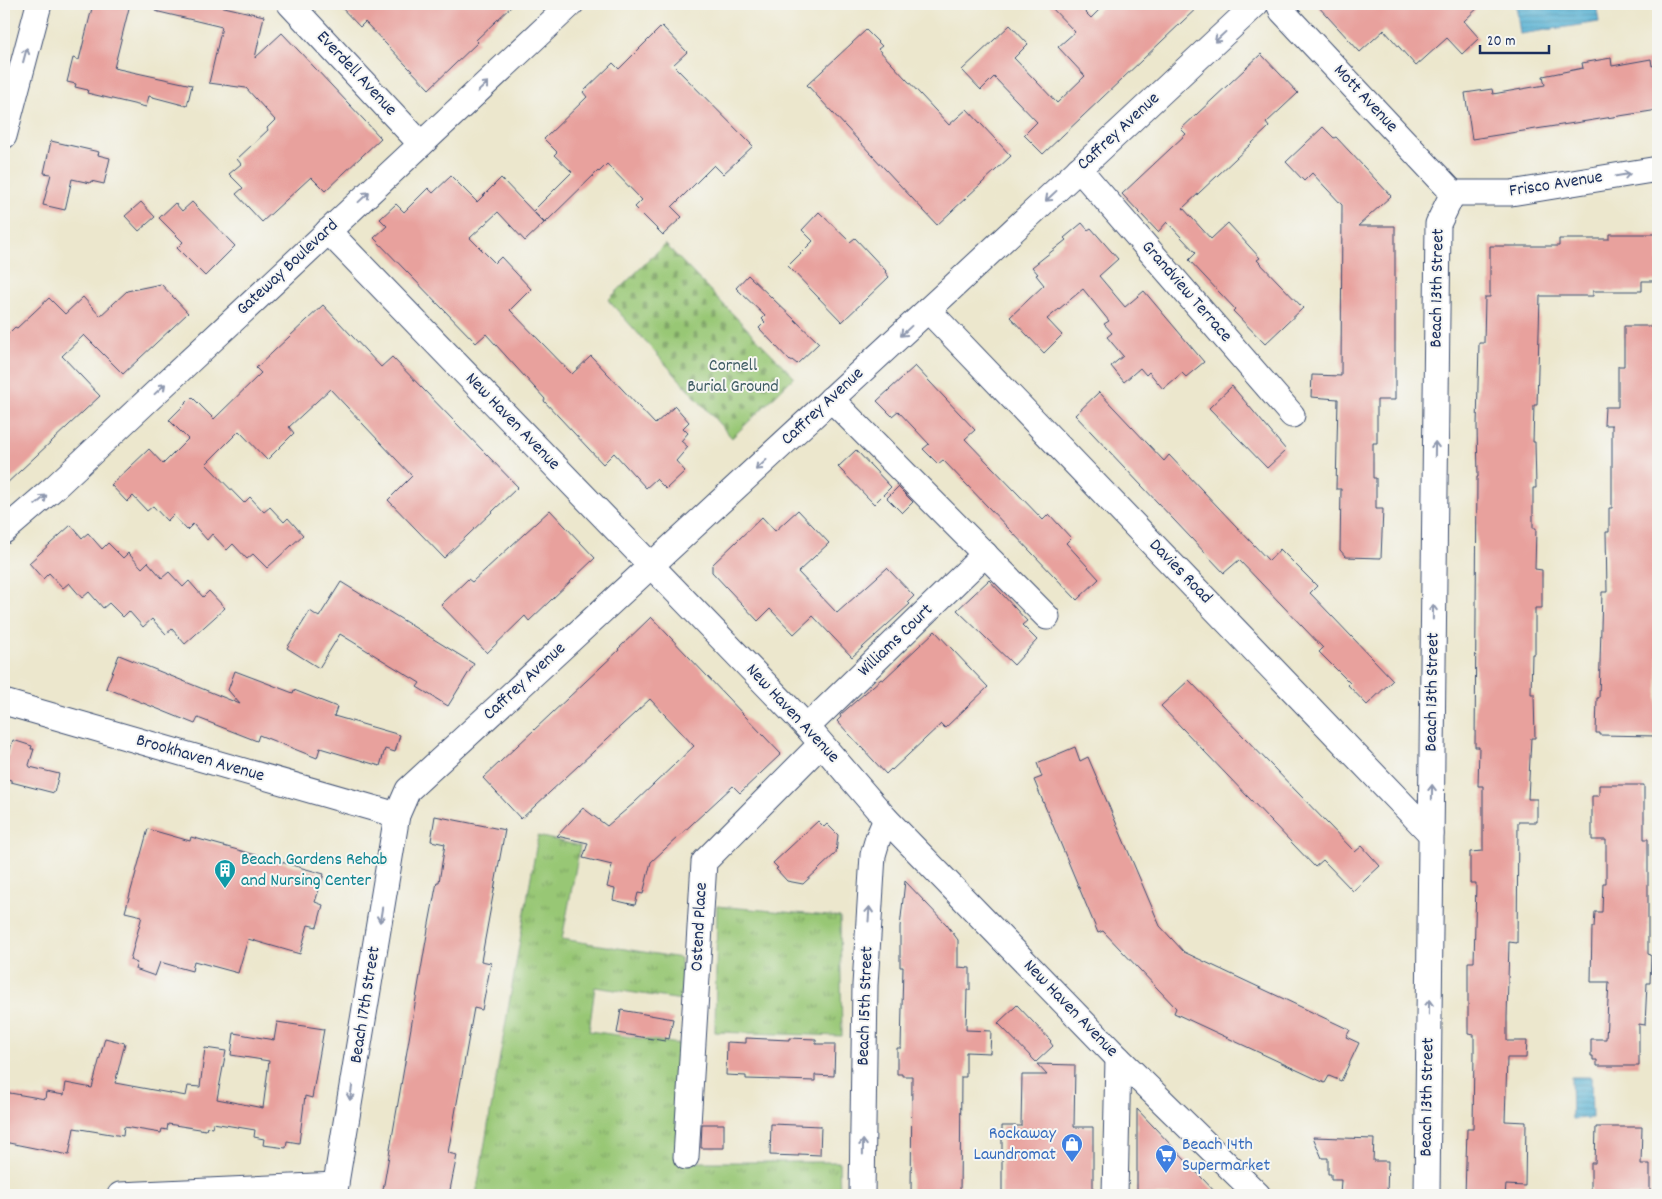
<svg xmlns="http://www.w3.org/2000/svg" width="1662" height="1199" font-family="Dekko,sans-serif">
	<style>
		.grass { fill: url(#grass-tufts); stroke: #5a7b6a }
		.cemetery { fill: url(#cemetery-stones); stroke: #5a7b6a }
		.water { fill: url(#water-rules); stroke: #387098 }
		.building { fill: #e8a19d }
		.lines { fill: none; stroke-linecap: round; stroke-linejoin: round }
		.street-casing { stroke: #3a4b6f; stroke-width: 27 }
		.street { stroke: #fff; stroke-width: 25 }
		.oneway { stroke: #8d97ae }
		.labels { text-anchor: middle; dominant-baseline: central; stroke-width: 4; stroke-linejoin: round; paint-order: stroke }
		.street-label { font-size: 18px; fill: #1b2f5e; stroke: #f6f6f2 }
		.park-label { font-size: 18px; fill: #405d65; stroke: #f6f6f2 }
		.culture-label { font-size: 18px; fill: #0d838f; stroke: #f6f6f2; text-anchor: start }
		.shop-label { font-size: 18px; fill: #366cbe; stroke: #f6f6f2; text-anchor: end }
	</style>
	<defs>
		<pattern id="grass-tufts" width="24" height="20" patternUnits="userSpaceOnUse" patternTransform="scale(1.25)"><rect width="24" height="20" fill="#98c775"/><path d="M3 7l-1-3M5 7V3M7 7l1-3M15 17l-1-3M17 17v-4M19 17l1-3" fill="none" stroke="#7ba263"/></pattern>
		<pattern id="cemetery-stones" width="16" height="16" patternUnits="userSpaceOnUse" patternTransform="scale(1.25)"><rect width="16" height="16" fill="#98c775"/><path d="M2 7V4a2 2 0 0 1 4 0v3zM10 15v-3a2 2 0 0 1 4 0v3z" fill="#7ba263"/></pattern>
		<pattern id="water-rules" width="6" height="5" patternUnits="userSpaceOnUse" patternTransform="scale(1.25)"><rect width="6" height="5" fill="#55b1d3"/><path d="M0 2.5h6" fill="none" stroke="#4690ae"/></pattern>
	</defs>
	<rect width="100%" height="100%" fill="#f6f6f2"/>
	<filter id="ink" filterUnits="userSpaceOnUse"><feTurbulence type="fractalNoise" baseFrequency=".02" numOctaves="2"/><feDisplacementMap in="SourceGraphic" scale="10" xChannelSelector="R" yChannelSelector="G"/><feConvolveMatrix kernelMatrix="1 2 1 2 8 2 1 2 1" color-interpolation-filters="sRGB"/></filter>
	<filter id="wash" filterUnits="userSpaceOnUse"><feTurbulence type="fractalNoise" baseFrequency=".0096" numOctaves="4" result="noise"/><feDisplacementMap in="SourceGraphic" scale="20" xChannelSelector="R" yChannelSelector="G"/><feGaussianBlur stdDeviation="1.12" result="paint"/><feColorMatrix in="noise" values="0 0 0 0 0 0 0 0 0 0 0 0 0 0 0 0 0 1.4 0 .05"/><feComposite in="paint" operator="in"/></filter>
	<g filter="url(#wash)">
		<rect width="100%" height="100%" fill="#ece7cd"/>
		<g class="grass">
			<path d="M538,836L580,846L562,939L681,958L682,1000L595,987L589,1031L686,1045L681,1162H839L840,1195H476Z"/>
			<path d="M717,906L840,917L842,1036L715,1032Z"/>
		</g>
		<path class="cemetery" d="M665,244L794,377L732,438L608,300Z"/>
		<g class="water">
			<path d="M1516,4H1596L1599,22L1520,34Z"/>
			<path d="M1571,1077H1591L1592,1118L1572,1119Z"/>
		</g>
		<g id="blocks">
			<g class="building">
				<path d="M93,4H130L114,68L192,85L187,106L149,96L146,107L87,93L88,90L75,87L76,84L67,82L73,58L79,60Z"/>
				<path d="M155,4H211L264,16L255,58L282,33L381,138L325,191L311,177L262,222L236,194L243,188L229,174L241,164L237,159L268,130L267,128L275,120L246,88L209,83L222,27L155,11Z"/>
				<path d="M338,4H514L476,40L478,42L429,89L365,22L360,27Z"/>
				<path d="M1048,4H1077L1091,18L1105,4H1201L1043,154L1024,135L1037,122L994,77L981,90L962,70L1010,25L1028,44L1014,58L1057,103L1085,76L1058,47L1075,32Z"/>
				<path d="M1316,4H1482L1464,21L1479,38L1462,54L1447,38L1416,66L1384,30L1360,52Z"/>
				<path d="M662,26L687,52L673,65L753,146L723,174L714,165L672,207L682,217L663,235L635,207L642,200L607,164L599,172L598,171L545,223L533,211L572,172L554,155L557,152L544,139L587,97L583,92L613,63L619,69Z"/>
				<path d="M866,30L882,46L878,49L949,125L967,109L1011,156L937,225L807,85Z"/>
				<path d="M1261,54L1298,93L1266,123L1269,127L1183,208L1211,239L1228,223L1260,258L1257,260L1303,308L1265,344L1233,311L1235,309L1189,260L1196,253L1167,222L1158,232L1122,194L1186,134L1181,129Z"/>
				<path d="M1611,58L1612,66L1651,59L1652,66L1654,65L1658,92V110L1472,139L1465,93L1492,89L1493,94L1545,85L1543,76L1583,68L1582,63Z"/>
				<path d="M1323,127L1334,138L1336,137L1391,196L1358,226H1395V400H1377V443H1373V478H1376V509H1383L1381,558L1346,557L1340,550L1341,489H1336L1338,399L1311,397L1312,375L1341,376L1342,205L1312,173L1304,181L1286,162Z"/>
				<path d="M51,141L99,152L98,155L110,158L104,184L91,181L90,183L72,179L65,210L43,205L51,174L44,173Z"/>
				<path d="M451,176L477,202L501,178L544,223L525,241L498,212L470,238L495,263L501,257L531,289L510,310L572,374L591,356L655,424L675,406L689,422L683,428L688,433L681,441L688,447L676,461L685,471L666,489L656,479L646,488L614,453L603,464L544,401L545,399L486,334L476,343L374,238L387,226L380,219L396,204L404,212L428,188L433,193Z"/>
				<path d="M141,202L155,217L139,231L125,216Z"/>
				<path d="M192,202L235,246L205,276L177,248L183,242L159,218L175,203L182,211Z"/>
				<path d="M819,212L850,242L855,238L886,271L885,272L889,277L842,322L788,266L813,241L802,230Z"/>
				<path d="M1082,223L1088,230L1091,228L1118,259L1099,276L1125,307L1144,291L1204,362L1186,377L1182,373L1163,389L1149,372L1146,375L1140,368L1124,382L1111,366L1123,356L1107,337L1112,333L1104,324L1109,321L1083,289L1047,319L1062,335L1044,353L1010,317L1044,285L1036,275L1038,274L1032,267L1066,240L1064,238Z"/>
				<path d="M1609,234H1658V281H1642V291H1593V296H1540L1537,405H1534L1533,442H1535L1536,488H1533V528H1536L1535,569L1542,570V608H1535V654H1532L1531,694H1534L1535,738H1531L1528,799H1537V822H1518L1517,943L1509,942L1507,1017V1041H1527L1526,1058H1507L1505,1121L1526,1122L1525,1186L1506,1185L1505,1195H1465L1467,1129H1473L1474,1052V1035L1468,1034V962H1474L1476,883H1470V852L1483,851V786H1478L1479,747H1475L1477,477H1478L1477,426L1479,343H1484L1485,297H1490V246H1559V239H1609Z"/>
				<path d="M748,275L819,343L797,364L792,360L790,361L759,328L765,322L762,319L765,316L736,288Z"/>
				<path d="M161,284L188,313L123,374L84,335L62,356L100,396L4,486V338L15,327L17,328L49,298L65,314L83,297L100,316L127,291Z"/>
				<path d="M323,305L381,367L392,357L518,487L444,558L388,500L412,476L330,389L289,427L294,433L267,460L239,431L206,464L244,503L250,497L264,512L270,507L284,522L288,518L303,535L267,568L253,554L247,559L233,544L227,550L212,534L207,540L193,524L187,530L173,515L167,521L153,506L147,511L133,496L127,502L111,485L149,449L163,464L188,439L169,420L192,397L214,419L261,373L256,368Z"/>
				<path d="M1624,326H1658V652L1656,736L1600,735V733H1596L1597,698H1599L1602,592H1607L1606,532H1609V508H1612V425H1604L1605,407H1618V366H1624Z"/>
				<path d="M915,366L975,430L965,439L1043,520L1049,514L1071,538L1066,543L1099,579L1077,600L943,460L938,464L923,449L929,444L898,411L892,416L877,401Z"/>
				<path d="M1232,386L1286,450L1267,468L1209,408Z"/>
				<path d="M1099,392L1164,461L1169,455L1269,561L1280,549L1317,586L1310,593L1393,680L1367,705L1348,685L1350,683L1319,652L1323,648L1239,560L1224,573L1075,415Z"/>
				<path d="M856,450L891,487L874,504L838,467Z"/>
				<path d="M898,487L913,502L902,513L887,498Z"/>
				<path d="M550,510L595,558L529,621L525,616L487,653L441,605L468,579L472,582Z"/>
				<path d="M798,510L829,543L798,572L837,613L887,568L914,596L908,602L910,604L852,657L813,616L794,634L770,609L758,621L712,572V565L762,517L775,531Z"/>
				<path d="M71,525L82,538L88,533L102,549L108,543L123,558L128,553L142,568L148,562L162,578L169,572L183,587L189,581L203,597L209,591L225,608L185,644L172,629L166,634L152,619L143,627L129,611L123,617L109,603L103,608L89,592L82,598L69,583L63,588L49,573L43,579L29,563Z"/>
				<path d="M989,580L1027,621L1022,625L1037,640L1014,665L957,610Z"/>
				<path d="M341,582L474,664L448,706L417,687L420,683L340,634L319,668L287,648L310,611L319,617Z"/>
				<path d="M651,617L781,754L740,793L733,786L651,862L643,894L638,893L635,905L613,900L615,889L607,887L612,865L583,858L588,843L557,836L583,808L607,826L634,803L694,746L650,699L521,819L483,778L619,650L618,649Z"/>
				<path d="M935,631L988,687L945,728L941,724L892,770L891,769L886,774L837,721L841,717L840,715L881,679L883,680Z"/>
				<path d="M119,655L240,704L228,690L235,671L293,693L294,690L337,707L334,716L400,735L395,752L385,749L380,766L320,748L317,758L259,735L257,741L198,718L195,724L106,688Z"/>
				<path d="M1189,680L1355,852L1362,846L1380,866L1353,891L1323,860L1315,867L1161,706Z"/>
				<path d="M13,740L32,746L31,749H34L29,765L30,767L59,774L54,793L11,782V780L4,778V768Z"/>
				<path d="M1075,747L1080,761L1088,757L1160,926L1184,952L1350,1030L1346,1037L1359,1043L1341,1081L1329,1076L1325,1083L1174,1013L1176,1008L1103,931L1098,933L1034,780L1042,777L1037,763Z"/>
				<path d="M1599,785H1644V839H1648V954L1651,955L1650,983H1647L1645,1025L1639,1024V1066H1597V1060H1593V1056H1591V1039H1606L1609,982H1591L1592,927H1594L1595,912H1602L1603,883H1606V840H1592V796H1599Z"/>
				<path d="M435,816L505,830L481,961L491,963L482,1010L474,1008L448,1153L457,1155L449,1195H415L383,1190L428,929L437,882H439L445,844L431,841Z"/>
				<path d="M818,821L824,827L827,824L838,835L836,853L803,884L787,881L776,869L778,868L773,863Z"/>
				<path d="M148,829L190,841L191,837L324,874L315,902L323,905L317,927L308,925L300,954L248,939L238,973L194,961L192,971L160,962L155,976L135,969L137,963L130,960L142,916L125,912Z"/>
				<path d="M905,881L947,925L958,940V967L970,968V990H967L966,1030L991,1031L990,1053L966,1052V1077H961L960,1195H911L912,1076H902V1074H897V1048H901L903,967H900V927Z"/>
				<path d="M1017,1005L1051,1041L1050,1042L1053,1046L1036,1062L998,1023Z"/>
				<path d="M621,1010L673,1019L669,1039L665,1038V1041L617,1033Z"/>
				<path d="M277,1022L324,1029L312,1098L305,1096L299,1143L287,1141L286,1148L263,1145L264,1139L254,1137L255,1130L213,1123L212,1128L207,1127L206,1130L168,1124L167,1130L162,1129L161,1133L124,1127L123,1136L74,1128L69,1155L4,1142V1092L45,1099L46,1092L64,1095L66,1083L92,1088L105,1038L125,1043L115,1083L186,1096L188,1086L200,1087L205,1048L226,1051L217,1099L263,1108L269,1061L231,1055L234,1033L274,1040Z"/>
				<path d="M746,1038L789,1040V1038L816,1039V1044H835L834,1076L815,1075V1081L746,1079V1076L726,1075L727,1042L746,1043Z"/>
				<path d="M1037,1064L1075,1065L1074,1127H1093V1195H1002V1126H1021L1022,1075H1047Z"/>
				<path d="M1137,1109L1218,1195H1137Z"/>
				<path d="M702,1124H724V1148H701Z"/>
				<path d="M771,1124L821,1126L820,1155L799,1154V1156L770,1155Z"/>
				<path d="M1596,1127H1642L1641,1164H1650V1195H1591V1163H1595Z"/>
				<path d="M1313,1137L1374,1139L1373,1161H1388L1387,1195H1340L1341,1180H1331V1174H1328V1158H1322Z"/>
			</g>
		</g>
	</g>
	<g filter="url(#ink)">
		<use href="#blocks" fill-opacity="0" stroke="#3a4b6f" stroke-width="1"/>
		<g class="lines">
			<g class="street-casing">
				<g id="street">
					<path d="M290,4L421,144"/>
					<path d="M1279,4L1282,11L1453,193"/>
					<path d="M4,136L39,4"/>
					<path d="M1079,169L1292,415"/>
					<path d="M1453,193H1511L1658,169"/>
					<path d="M328,231L807,727L886,819L1118,1058L1258,1195"/>
					<path d="M928,310L1431,834"/>
					<path d="M831,399L1047,617"/>
					<path d="M4,531L54,488L571,4"/>
					<path d="M4,702L397,815"/>
					<path d="M807,727L985,554"/>
					<path d="M686,1157L704,862L821,744"/>
					<path d="M120,1195L336,1185"/>
					<path d="M334,1195L397,815L408,790L956,284L1256,4"/>
					<path d="M862,1195L865,985L873,855L878,838L886,819"/>
					<path d="M1115,1195L1118,1058"/>
					<path d="M1427,1195L1438,224L1453,193"/>
				</g>
			</g>
			<use href="#street" class="street"/>
		</g>
		<defs><path id="oneway-shaft" d="M-6 0H5M1.5-3L5.5 0L1.5 3" fill="none" stroke-width="1.6" stroke-linecap="round" stroke-linejoin="round" transform="scale(1.25)"/></defs>
		<g class="oneway">
			<use href="#oneway-shaft" transform="translate(1220 37) rotate(137)"/>
			<use href="#oneway-shaft" transform="translate(25 55) rotate(-75)"/>
			<use href="#oneway-shaft" transform="translate(483 87) rotate(-43)"/>
			<use href="#oneway-shaft" transform="translate(1623 175) rotate(-9)"/>
			<use href="#oneway-shaft" transform="translate(1051 196) rotate(137)"/>
			<use href="#oneway-shaft" transform="translate(364 197) rotate(-43)"/>
			<use href="#oneway-shaft" transform="translate(906 331) rotate(137)"/>
			<use href="#oneway-shaft" transform="translate(160 389) rotate(-43)"/>
			<use href="#oneway-shaft" transform="translate(1435 449) rotate(-89)"/>
			<use href="#oneway-shaft" transform="translate(761 465) rotate(137)"/>
			<use href="#oneway-shaft" transform="translate(41 500) rotate(-40)"/>
			<use href="#oneway-shaft" transform="translate(1433 612) rotate(-89)"/>
			<use href="#oneway-shaft" transform="translate(1432 792) rotate(-89)"/>
			<use href="#oneway-shaft" transform="translate(869 914) rotate(-86)"/>
			<use href="#oneway-shaft" transform="translate(381 915) rotate(99)"/>
			<use href="#oneway-shaft" transform="translate(1429 1007) rotate(-89)"/>
			<use href="#oneway-shaft" transform="translate(351 1093) rotate(99)"/>
			<use href="#oneway-shaft" transform="translate(863 1147) rotate(-89)"/>
		</g>
	</g>
	<defs>
		<g id="building-pin" transform="scale(1.125)"><path d="M0 17L-7.5 6A9.5 9.5 0 1 1 7.5 6Z" fill="#0f9aa8" stroke="#f6f6f2"/><path d="M-4-6H4V6H1V3H-1V6H-4ZM-2.5-4.3h1.7v1.8h-1.7ZM.8-4.3h1.7v1.8H.8ZM-2.5-1h1.7V.8h-1.7ZM.8-1h1.7V.8H.8Z" fill="#fff"/></g>
		<g id="shop-pin" transform="scale(1.125)"><path d="M0 17L-7.5 6A9.5 9.5 0 1 1 7.5 6Z" fill="#3f7fe0" stroke="#f6f6f2"/><path d="M-5-2.5h2.3a2.7 3.5 0 0 1 5.4 0H5L5.5 6h-11ZM-1.5-2.5h3a1.5 2.3 0 0 0-3 0Z" fill="#fff"/></g>
		<g id="supermarket-pin" transform="scale(1.125)"><path d="M0 17L-7.5 6A9.5 9.5 0 1 1 7.5 6Z" fill="#3f7fe0" stroke="#f6f6f2"/><path d="M-6-5.5h2.5l.6 2H6L4.5 2H-2.5L-4.4-4H-6ZM-1.5 3.2a1.3 1.3 0 1 0 .1 0ZM3 3.2a1.3 1.3 0 1 0 .1 0Z" fill="#fff"/></g>
	</defs>
	<g fill-rule="evenodd">
		<use href="#building-pin" x="225" y="870"/>
		<use href="#shop-pin" x="1072" y="1144"/>
		<use href="#supermarket-pin" x="1166" y="1155"/>
	</g>
	<g class="labels">
		<g class="street-label">
			<text transform="translate(356 74) rotate(47)">Everdell Avenue</text>
			<text transform="translate(1365 99) rotate(47)">Mott Avenue</text>
			<text transform="translate(1119 132) rotate(-43)">Caffrey Avenue</text>
			<text transform="translate(1556 185) rotate(-9)">Frisco Avenue</text>
			<text transform="translate(288 268) rotate(-43)">Gateway Boulevard</text>
			<text transform="translate(1438 288) rotate(-89)">Beach 13th Street</text>
			<text transform="translate(1186 292) rotate(49)">Grandview Terrace</text>
			<text transform="translate(823 407) rotate(-43)">Caffrey Avenue</text>
			<text transform="translate(512 422) rotate(46)">New Haven Avenue</text>
			<text transform="translate(1180 572) rotate(46)">Davies Road</text>
			<text transform="translate(896 641) rotate(-44)">Williams Court</text>
			<text transform="translate(525 682) rotate(-43)">Caffrey Avenue</text>
			<text transform="translate(1433 692) rotate(-89)">Beach 13th Street</text>
			<text transform="translate(792 714) rotate(47)">New Haven Avenue</text>
			<text transform="translate(200 759) rotate(16)">Brookhaven Avenue</text>
			<text transform="translate(700 927) rotate(-87)">Ostend Place</text>
			<text transform="translate(366 1005) rotate(-81)">Beach 17th Street</text>
			<text transform="translate(866 1006) rotate(-88)">Beach 15th Street</text>
			<text transform="translate(1070 1009) rotate(46)">New Haven Avenue</text>
			<text transform="translate(1428 1097) rotate(-89)">Beach 13th Street</text>
		</g>
		<g class="park-label">
			<text x="733" y="366">Cornell<tspan x="733" dy="21">Burial Ground</tspan></text>
		</g>
		<g class="culture-label">
			<text x="241" y="860">Beach Gardens Rehab<tspan x="241" dy="21">and Nursing Center</tspan></text>
		</g>
		<g class="shop-label">
			<text x="1056" y="1134">Rockaway<tspan x="1056" dy="21">Laundromat</tspan></text>
			<text x="1182" y="1145" text-anchor="start">Beach 14th<tspan x="1182" dy="21">Supermarket</tspan></text>
		</g>
	</g>
	<rect width="1662" height="1199" fill="none" stroke="#f6f6f2" stroke-width="20"/>
	<path d="M1480 45v8h69v-8" fill="none" stroke="#1b2f5e" stroke-width="2.5"/>
	<text x="1487" y="45" font-size="15" fill="#1b2f5e" stroke="#f6f6f2" stroke-width="4" paint-order="stroke">20 m</text>
</svg>
